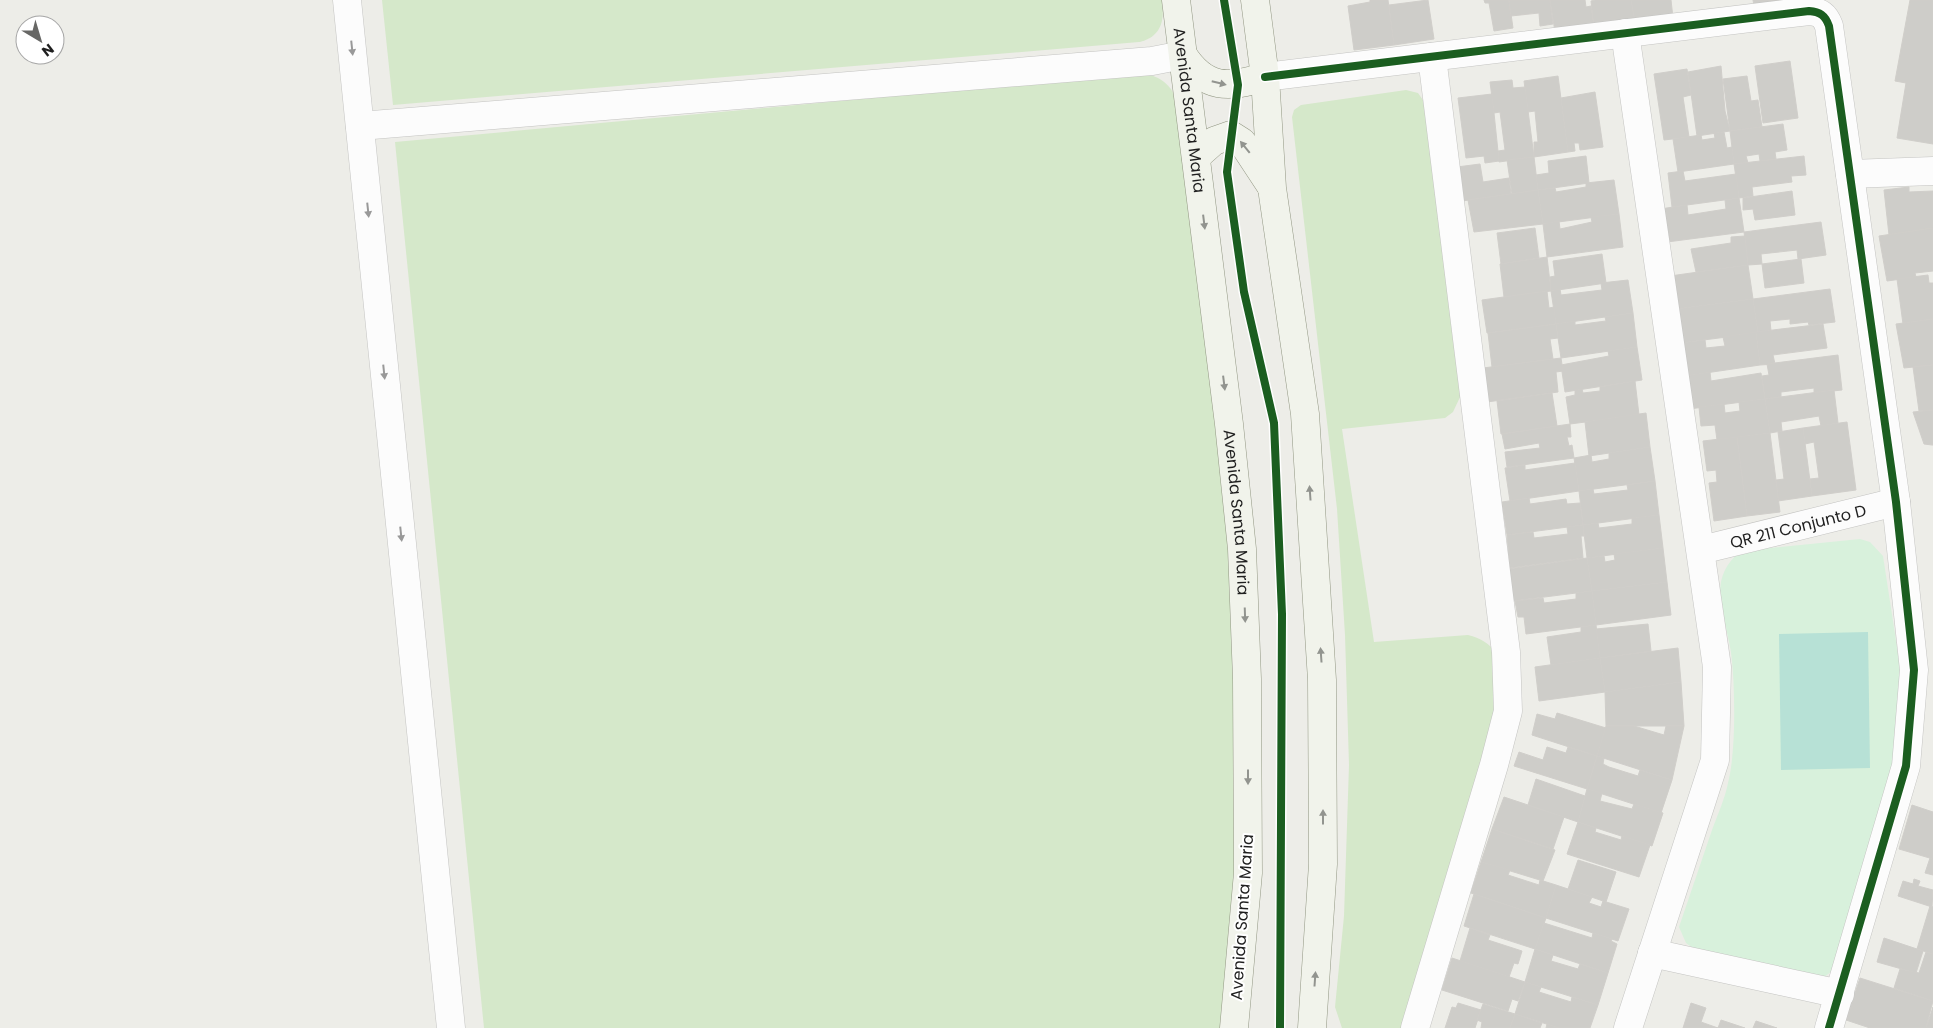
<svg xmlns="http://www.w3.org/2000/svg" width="1933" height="1028" font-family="Poppins,sans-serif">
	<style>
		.grass { fill: #d5e8ca }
		.park { fill: #d8f1dc }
		.pitch { fill: #b7e1d6 }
		.building { fill: #cecdc9; stroke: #d0ceca }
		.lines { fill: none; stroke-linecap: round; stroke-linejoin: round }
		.minor-casing { stroke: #c4c4c2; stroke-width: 29 }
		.secondary-casing { stroke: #919682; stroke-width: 29 }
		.minor { stroke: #fcfcfc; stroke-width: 28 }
		.secondary { stroke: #f1f3eb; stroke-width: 28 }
		.cycleway-casing { stroke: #fff; stroke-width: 11 }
		.cycleway { stroke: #1b5e20; stroke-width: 8 }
		.oneway { fill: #999 }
		.oneway2 { fill: #92948f }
		.labels { text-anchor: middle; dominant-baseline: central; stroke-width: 4; stroke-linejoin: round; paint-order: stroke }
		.street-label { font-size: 16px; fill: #1f1f1f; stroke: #fff }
	</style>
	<rect width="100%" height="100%" fill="#edede8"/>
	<g class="grass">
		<path d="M382,0H1162C1165,21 1161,37 1139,42L393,105Z"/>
		<path d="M1143,73C1161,77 1170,84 1177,100L1224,489L1234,609L1236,854L1221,1028H484L395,142Z"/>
		<path d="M1406,90L1418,93L1425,103L1461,395L1453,412L1445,418L1342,429L1374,642L1468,635C1481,638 1488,643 1497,653L1494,738L1403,1028H1342L1335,1007L1344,916L1349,765L1345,635L1337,509L1292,117L1294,110L1301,105Z"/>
	</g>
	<path class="park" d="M1860,539L1870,542L1883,556L1903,686L1905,723L1832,971L1823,978L1693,948L1686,943L1679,927C1690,895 1701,862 1712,830C1718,814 1725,798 1728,783C1736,752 1735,693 1732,661C1729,620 1702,582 1741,551Z"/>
	<path class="pitch" d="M1868,632L1870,768L1781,770L1779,634Z"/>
	<g class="building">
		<path d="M1370,0H1388L1394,45L1354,50L1348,6L1370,2Z"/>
		<path d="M1428,0L1434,39L1394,45L1389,5Z"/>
		<path d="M1484,0H1509L1513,28L1494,31L1489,3H1485Z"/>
		<path d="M1509,0H1550L1553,24L1540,26L1539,13L1511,16Z"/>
		<path d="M1550,0H1585L1586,7L1591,6L1594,27L1555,32Z"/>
		<path d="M1595,0H1631L1635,22L1594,27L1591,1Z"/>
		<path d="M1631,0H1671L1673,18L1635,22Z"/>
		<path d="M1753,0H1794L1754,6Z"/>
		<path d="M1933,0V144L1897,138L1906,83L1895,81L1910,0Z"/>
		<path d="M1790,61L1798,118L1763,123L1755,66Z"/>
		<path d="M1721,66L1725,111L1730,131L1697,136L1688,72Z"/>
		<path d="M1687,69L1691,95L1683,97L1689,137L1664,140L1654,74Z"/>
		<path d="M1558,76L1568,152L1534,157V142H1538L1535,111L1528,112L1524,81Z"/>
		<path d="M1747,76L1751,101L1758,100L1762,127L1730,131L1723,79Z"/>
		<path d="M1512,80L1513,88L1525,87L1534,157L1499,162L1498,151L1505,150L1500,112L1494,113L1490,82Z"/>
		<path d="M1595,92L1603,147L1580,150L1579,143H1574L1575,151L1568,152L1561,98Z"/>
		<path d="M1492,94L1499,161L1485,163L1484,156L1466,158L1458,98Z"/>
		<path d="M1783,124L1787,150L1775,152L1776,159L1760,161L1759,154L1746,156L1748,163L1734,164L1730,131Z"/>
		<path d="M1724,132L1727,148L1732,147L1734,164L1678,172L1673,139L1701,135L1702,140L1715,138L1714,133Z"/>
		<path d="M1586,156L1589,183L1538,190L1536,175L1549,173L1548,161Z"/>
		<path d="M1804,156L1806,175L1791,176L1792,182L1752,187L1753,196L1739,198L1734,164Z"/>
		<path d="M1534,157L1538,190L1512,194L1507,160Z"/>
		<path d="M1480,164L1483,182L1509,178L1511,194L1462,201L1457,167Z"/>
		<path d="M1683,171L1685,181L1736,174L1739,198L1672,207L1668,173Z"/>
		<path d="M1614,180L1619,214L1543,224L1538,190L1555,188L1556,192L1586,187V183Z"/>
		<path d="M1909,187V192L1933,191V228L1889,235L1884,190Z"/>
		<path d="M1538,190L1543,224L1474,232L1468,200Z"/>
		<path d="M1792,191L1795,215L1755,220L1753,209L1743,210V198Z"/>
		<path d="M1739,198L1744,232L1667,242L1660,209L1687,205L1688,215L1726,209L1725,200Z"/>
		<path d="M1619,214L1623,247L1547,257L1543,224L1559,221L1560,229L1592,222L1591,217Z"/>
		<path d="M1821,222L1826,255L1798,259L1797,250L1761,254L1762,264L1748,265L1744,232Z"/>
		<path d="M1535,228L1539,258L1501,264L1497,233Z"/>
		<path d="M1933,228V271L1915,273L1916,277L1887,281L1879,236Z"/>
		<path d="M1745,236L1748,265L1696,272L1691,249L1731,243V237Z"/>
		<path d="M1602,254L1606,283L1551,291L1550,277L1555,276L1553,261Z"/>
		<path d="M1547,257L1551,291L1504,297L1500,264Z"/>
		<path d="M1801,259L1804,283L1765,288L1762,264Z"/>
		<path d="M1748,265L1753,299L1676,309L1670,276Z"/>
		<path d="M1928,275L1929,283H1933V319L1903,324L1897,279Z"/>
		<path d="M1628,280L1633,313L1556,324L1551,291L1560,289L1561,295L1602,290L1601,283Z"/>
		<path d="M1830,289L1835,322L1809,325L1808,322L1790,324V319L1770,321L1771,331L1758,333L1753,299Z"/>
		<path d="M1547,291L1549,308L1554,307L1556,324L1487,333L1482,300Z"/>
		<path d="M1753,299L1758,333L1680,343L1676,309Z"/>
		<path d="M1633,313L1637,347L1561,358L1556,324L1575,321V325L1606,321L1605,317Z"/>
		<path d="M1933,319V365L1904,368L1896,324Z"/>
		<path d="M1556,324L1558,338L1550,339L1553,359L1492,367L1488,333Z"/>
		<path d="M1823,324L1827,348L1773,355L1775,364L1760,365L1756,332Z"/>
		<path d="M1756,332L1760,365L1685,376L1680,343L1705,340L1706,348L1725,346L1723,337Z"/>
		<path d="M1637,347L1642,380L1565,392L1561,365L1609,356L1608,351Z"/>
		<path d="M1838,355L1842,390L1814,393V388L1781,392V397L1765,399L1762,376L1769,375L1767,364Z"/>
		<path d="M1561,358L1563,371L1556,372L1558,392L1487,402L1483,368Z"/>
		<path d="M1933,365V410L1919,411L1913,367Z"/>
		<path d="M1710,372L1711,381L1761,373L1765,399L1689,409L1685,376Z"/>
		<path d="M1635,381L1639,415L1570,424L1566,397L1575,395V390L1582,389L1583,393L1600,391V387Z"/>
		<path d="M1834,390L1838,423L1821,426L1819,416L1781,422L1782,431L1770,433L1765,399Z"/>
		<path d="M1552,393L1557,426L1501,434L1497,401Z"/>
		<path d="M1765,399L1770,433L1717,440L1715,425L1701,426L1699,407L1724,404L1725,413L1740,411L1739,402Z"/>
		<path d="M1933,410V445H1932L1924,444L1913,412Z"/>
		<path d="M1646,413L1650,447L1589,456L1585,422Z"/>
		<path d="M1847,422L1856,490L1812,496L1810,479L1819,478L1814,442L1805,444L1803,428Z"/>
		<path d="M1570,424L1571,437H1567L1569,446L1572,445L1574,458L1507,467L1505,452L1540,448L1539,443L1505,449L1502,434Z"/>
		<path d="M1803,428L1812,496L1778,501L1776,480L1784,479L1778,432Z"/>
		<path d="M1770,433L1780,512L1747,516L1737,437Z"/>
		<path d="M1737,437L1747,516L1714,521L1709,483L1717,482L1716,470L1707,471L1703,441Z"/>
		<path d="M1650,447L1655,481L1579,491L1574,458L1591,455L1592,462L1609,459V453Z"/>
		<path d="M1575,463L1579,491L1510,501L1505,468L1525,465V470Z"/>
		<path d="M1655,481L1659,515L1583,525L1579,491L1593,489L1594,494L1628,490L1627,485Z"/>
		<path d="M1529,498L1530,504L1566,499L1567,504L1580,503L1583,525L1507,535L1502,502Z"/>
		<path d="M1659,515L1663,548L1587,558L1583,525L1598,523L1599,528L1632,524V518Z"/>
		<path d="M1583,525L1584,536H1581L1583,558L1510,568L1507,535L1533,532L1534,538L1568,534L1567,527Z"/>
		<path d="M1663,548L1667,582L1592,591L1587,558L1604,556L1605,562L1615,560L1614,554Z"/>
		<path d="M1587,558L1592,591L1513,601L1508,569Z"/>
		<path d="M1667,582L1671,615L1596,625L1592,591Z"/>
		<path d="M1592,591L1596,625L1526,634L1524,617H1518L1515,601L1543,598L1544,603L1576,599V593Z"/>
		<path d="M1648,624L1651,651L1600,658L1596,629Z"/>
		<path d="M1596,625L1600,658L1551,665L1547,637L1581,632V627Z"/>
		<path d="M1678,648L1681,682L1605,692L1600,658Z"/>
		<path d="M1600,658L1605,692L1539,701L1535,667Z"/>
		<path d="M1681,682L1684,726H1606L1605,692Z"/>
		<path d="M1557,713L1606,728L1597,756L1532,735L1537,714L1555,719Z"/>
		<path d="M1606,726H1634L1664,735L1666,726H1684L1672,780L1597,756Z"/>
		<path d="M1547,747L1566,753L1568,747L1597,756L1587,789L1514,766L1519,752L1543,760Z"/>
		<path d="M1597,756L1604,758L1603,764L1609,767L1638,776L1640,770L1672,780L1661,813L1587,789Z"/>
		<path d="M1536,779L1585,796L1578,822L1528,805Z"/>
		<path d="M1587,789L1602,793L1600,801L1632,809L1634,804L1663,813L1652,846L1578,822Z"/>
		<path d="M1504,797L1564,817L1553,849L1492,829Z"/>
		<path d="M1912,805L1933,812V859L1899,849Z"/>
		<path d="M1578,822L1596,828L1595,832L1621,840L1622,836L1650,845L1639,877L1567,854Z"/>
		<path d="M1492,829L1555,850L1543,881L1481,862Z"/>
		<path d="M1930,858L1933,859V875L1925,873Z"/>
		<path d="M1578,860L1616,872L1606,902L1568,889Z"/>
		<path d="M1481,862L1510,870L1508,875L1539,885L1540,880L1556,885L1546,918L1471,893Z"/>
		<path d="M1914,879L1920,881L1918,886L1933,890L1932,907L1898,896L1903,881L1913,884Z"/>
		<path d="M1556,885L1592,897L1589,903L1601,907L1603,901L1629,909L1618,941L1546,918Z"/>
		<path d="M1474,894L1546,918L1535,949L1464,926Z"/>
		<path d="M1930,906L1933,907V954L1917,949Z"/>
		<path d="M1544,923L1592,938L1593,933L1612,939L1611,941L1617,944L1608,973L1535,949Z"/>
		<path d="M1470,928L1490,935L1488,940L1522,951L1518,964L1514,963L1509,977L1460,961Z"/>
		<path d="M1884,938L1923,951L1916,973L1877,962Z"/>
		<path d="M1535,949L1553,955L1551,961L1578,969L1580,964L1608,973L1598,1005L1525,982Z"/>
		<path d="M1926,952L1933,954V1001L1894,988L1900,969L1919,973Z"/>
		<path d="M1452,958L1525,982L1518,1001L1512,999L1508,1011L1442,990Z"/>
		<path d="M1860,978L1933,1001L1926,1028H1870L1846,1020Z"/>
		<path d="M1525,982L1541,987L1539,992L1571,1002L1572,997L1598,1005L1590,1028H1559L1515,1014Z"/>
		<path d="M1458,1003L1481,1010L1475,1028H1445L1452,1007L1456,1008Z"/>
		<path d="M1691,1003L1706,1008L1701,1022L1718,1028H1683Z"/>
		<path d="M1483,1004L1515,1014L1510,1028H1481L1482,1022L1477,1020Z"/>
		<path d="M1933,1007V1028H1926Z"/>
		<path d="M1515,1014L1542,1023L1540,1028H1510Z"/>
		<path d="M1721,1020L1745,1028H1718Z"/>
		<path d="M1756,1021L1777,1028H1753Z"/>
		<path d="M1547,1024L1559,1028H1546Z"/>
	</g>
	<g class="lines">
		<g class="minor-casing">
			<g id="minor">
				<path d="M347,0L451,1028"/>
				<path d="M1625,33L1717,667L1715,760L1628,1028"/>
				<path d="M1265,77L1809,11C1820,12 1825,15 1829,26L1896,502L1914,670L1906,766L1829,1028"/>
				<path d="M360,126L1152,61L1183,55"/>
				<path d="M1850,174L1933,171"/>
				<path id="s1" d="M1701,550L1896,502"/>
				<path d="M1652,953L1840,994"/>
				<path d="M1415,1028L1494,765L1508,711L1506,652L1432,57"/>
			</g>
		</g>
		<g class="secondary-casing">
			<g id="secondary">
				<path id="s2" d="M1176,0L1229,424L1242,549L1247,679L1248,873L1234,1028"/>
				<path d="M1255,0L1265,77L1272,188L1305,414L1322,680L1323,864L1312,1028"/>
				<path d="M1183,55C1206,90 1228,88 1265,77"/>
				<path d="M1196,157L1214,141L1231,135L1242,142L1271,186"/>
			</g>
		</g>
		<use href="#minor" class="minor"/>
		<use href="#secondary" class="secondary"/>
		<g class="cycleway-casing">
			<g id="cycleway">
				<path d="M1224,0L1238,85L1227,172L1244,292L1274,423L1282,614L1280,1028"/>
				<path d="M1265,77L1809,11C1820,12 1825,15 1829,26L1896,502L1914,670L1906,766L1829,1028"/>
			</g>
		</g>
		<use href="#cycleway" class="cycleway"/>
	</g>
	<defs><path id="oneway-solid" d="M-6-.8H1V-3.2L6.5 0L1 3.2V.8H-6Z" transform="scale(1.25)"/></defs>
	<g class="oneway">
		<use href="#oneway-solid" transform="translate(352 48) rotate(84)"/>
		<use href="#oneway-solid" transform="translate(368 210) rotate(84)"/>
		<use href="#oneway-solid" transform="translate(384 372) rotate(84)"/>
		<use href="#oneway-solid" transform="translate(401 534) rotate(84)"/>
	</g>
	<g class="oneway2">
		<use href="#oneway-solid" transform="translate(1219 83) rotate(14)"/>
		<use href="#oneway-solid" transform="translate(1245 147) rotate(-129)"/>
		<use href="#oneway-solid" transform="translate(1204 222) rotate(83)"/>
		<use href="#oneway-solid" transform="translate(1224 383) rotate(83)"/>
		<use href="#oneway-solid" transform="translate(1310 493) rotate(-94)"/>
		<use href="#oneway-solid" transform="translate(1245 615) rotate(88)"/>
		<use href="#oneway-solid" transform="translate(1321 655) rotate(-94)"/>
		<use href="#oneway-solid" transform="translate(1248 777) rotate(90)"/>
		<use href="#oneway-solid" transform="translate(1323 817) rotate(-90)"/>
		<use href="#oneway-solid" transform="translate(1315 979) rotate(-86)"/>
	</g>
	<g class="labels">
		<g class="street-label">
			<text stroke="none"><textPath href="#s2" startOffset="111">Avenida Santa Maria</textPath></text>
			<text stroke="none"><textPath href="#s2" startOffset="516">Avenida Santa Maria</textPath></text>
			<text stroke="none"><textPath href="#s1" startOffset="100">QR 211 Conjunto D</textPath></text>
			<text transform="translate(1242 917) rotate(-86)">Avenida Santa Maria</text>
		</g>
	</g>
	<g transform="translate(40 40) rotate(142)"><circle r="24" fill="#ffffff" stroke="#a5a5a5"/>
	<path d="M0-4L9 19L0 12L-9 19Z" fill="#676765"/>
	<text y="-8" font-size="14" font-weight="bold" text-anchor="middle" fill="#1f1f1f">N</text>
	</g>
</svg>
